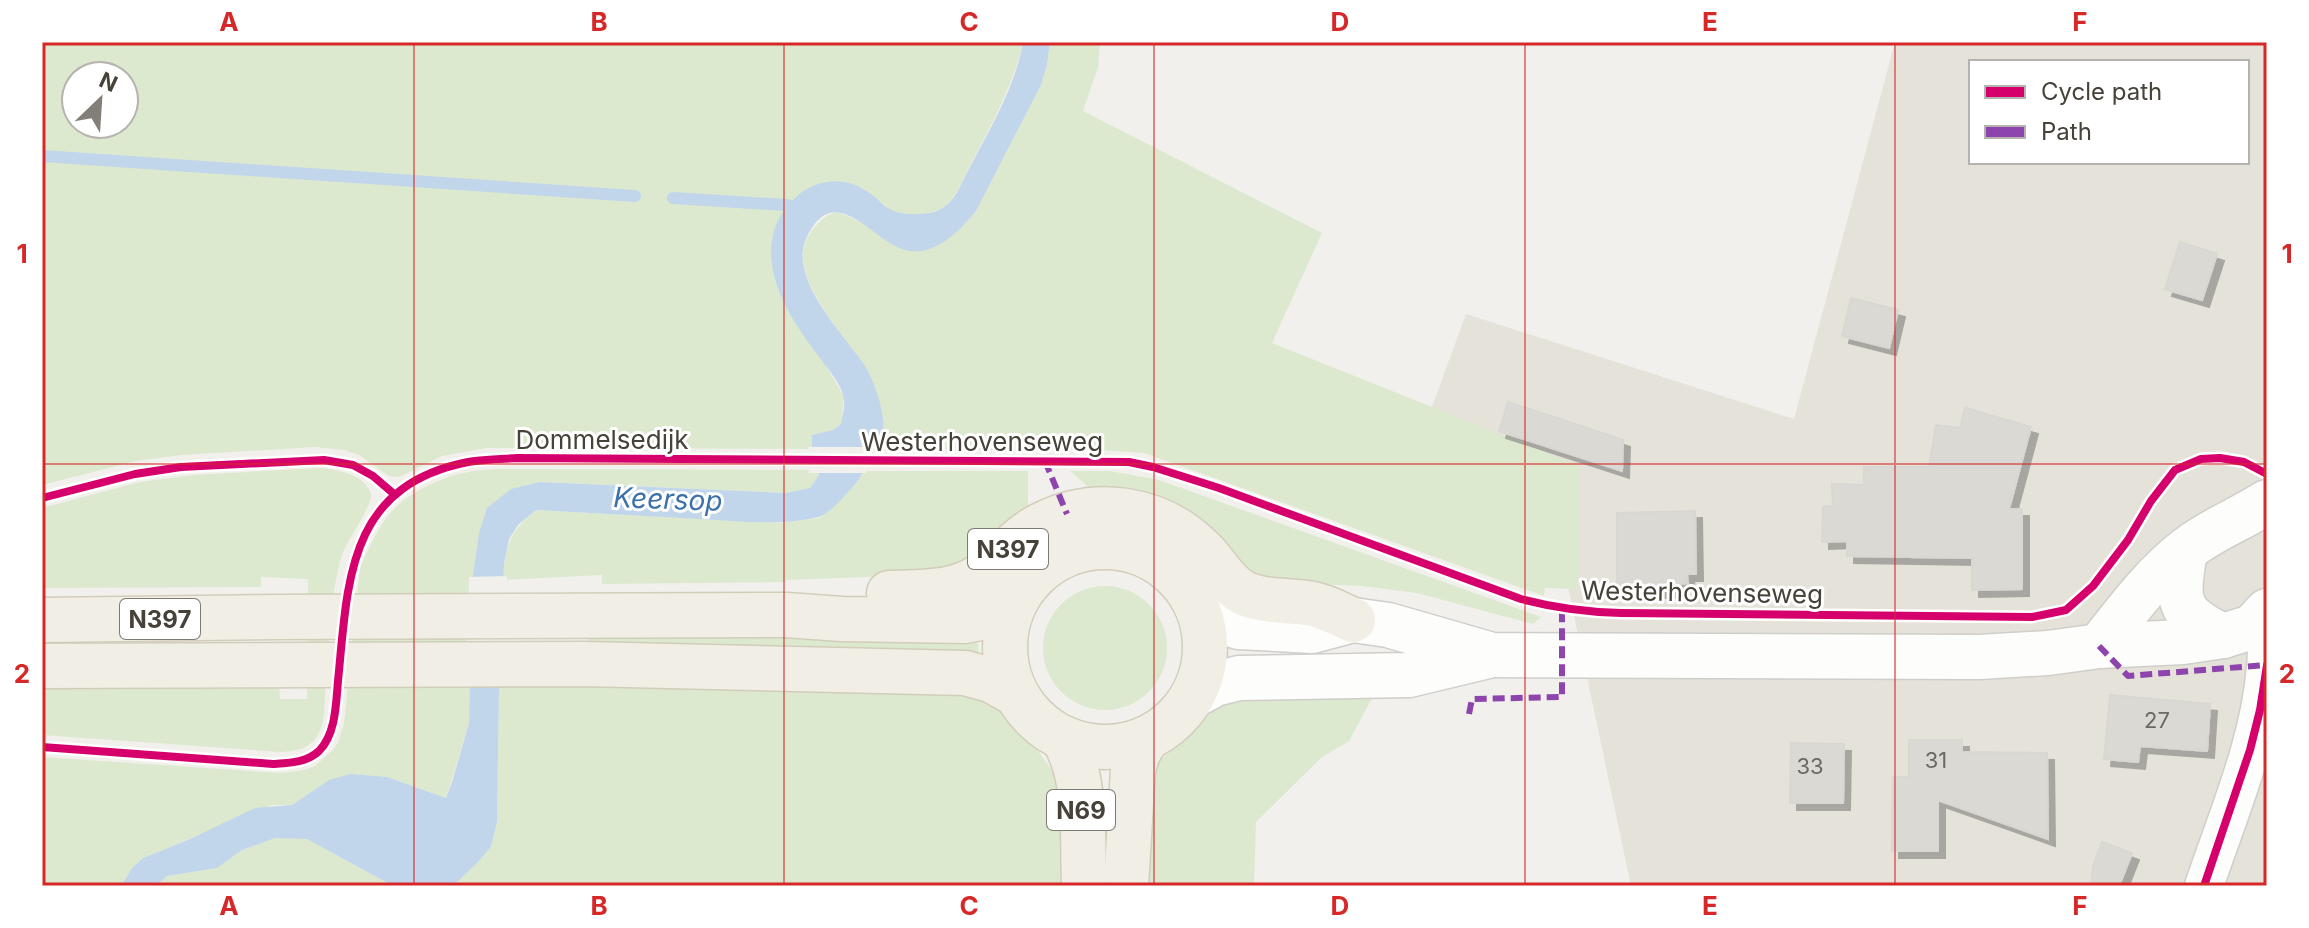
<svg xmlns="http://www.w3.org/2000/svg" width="2309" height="928" font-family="Inter,sans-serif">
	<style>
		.residential { fill: #e5e2da; fill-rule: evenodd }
		.green { fill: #dce9cf; fill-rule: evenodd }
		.water { fill: #c1d6eb }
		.pier { fill: #f1f0ec }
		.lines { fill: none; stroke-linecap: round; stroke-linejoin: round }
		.stream { stroke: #c1d6eb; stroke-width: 12 }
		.building { fill: #dbd9d4; stroke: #d9d7d2; stroke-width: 2; filter: url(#shadow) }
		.minor-casing { stroke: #cfceca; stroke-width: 41 }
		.tertiary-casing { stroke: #cfceca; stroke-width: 47 }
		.primary-casing { stroke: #d2cdbb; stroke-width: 47 }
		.minor { stroke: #fdfdfc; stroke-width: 38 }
		.tertiary { stroke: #fdfdfc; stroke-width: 44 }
		.primary { stroke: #f0eee5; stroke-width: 44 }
		.quiet { stroke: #8e44ad; stroke-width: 6; stroke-dasharray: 12 6; stroke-linecap: butt }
		.cycleway-casing { stroke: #fff; stroke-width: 13 }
		.cycleway { stroke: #d6006c; stroke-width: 8 }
		.grid { fill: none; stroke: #d62828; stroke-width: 2; stroke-opacity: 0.55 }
		.labels { text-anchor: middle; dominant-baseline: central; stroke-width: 6; stroke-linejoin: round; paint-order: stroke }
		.number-label { font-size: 22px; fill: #6d6860 }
		.shield { fill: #fff; stroke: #7e7b74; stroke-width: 2 }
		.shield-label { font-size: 24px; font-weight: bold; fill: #474239 }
		.street-label { font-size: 26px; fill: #474239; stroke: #fff }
		.water-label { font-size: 28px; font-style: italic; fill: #3b70a9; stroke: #fff }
		.neatline { fill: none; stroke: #d62828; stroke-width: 3 }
		.grid-label { font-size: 26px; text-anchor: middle; font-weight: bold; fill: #d62828 }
	</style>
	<defs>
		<filter id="shadow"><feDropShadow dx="7" dy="7" stdDeviation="0" flood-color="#0004"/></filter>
	</defs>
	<rect width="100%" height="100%" fill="#f1f0ec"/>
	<path class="residential" d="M1895,42H2267V886H1631L1568,587L1417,448L1466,314L1794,419ZM1971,62H2247V162H1971Z"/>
	<g class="green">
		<path d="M42,42H1023V44C1012,88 989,129 968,169C962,182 956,197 945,206C930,217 901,217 886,207C881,204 876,198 872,194L773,234V258L775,277L844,397L841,424L833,430L812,435V449L486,448L442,456L399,477L389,476L359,455L344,450L315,447L182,455L136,461L42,485ZM76,76H124V124H76Z"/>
		<path d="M1050,42H1100L1098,67L1083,111L1322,233L1272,343L1580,466L1578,589L1545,588L1544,596L1144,453L1099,450L872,449L882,438L884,425C871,397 860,367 844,340C828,313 788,268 809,235C817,223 824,216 837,211L918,251C944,244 959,232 976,211L1041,85L1047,65Z"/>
		<path d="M319,468C336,469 365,474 371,494C373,505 347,540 342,555C328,601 328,665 324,714C320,743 307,751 280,752L42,735V681L279,682L280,699H307L308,579L261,577V587L42,588V508L140,482L193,475Z"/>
		<path d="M527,469L812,470L818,471L819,475L810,488L786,493L540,482L472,583L469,723L446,798L387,777L329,780L292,805H272L143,858L132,868L121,886H42V757L281,773L304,770L315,766L333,750L338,742L344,724L360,568C369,547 379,525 394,509C416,487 453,472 484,470C498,468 513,469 527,469Z"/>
		<path d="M863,471H1028V510L980,549L954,566L922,575L786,580V582L602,584V575L503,580C505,546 509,532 536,510L779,523L820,518Z"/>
		<path d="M1070,471H1110L1159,480L1541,617L1533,624L1417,593L1362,586L1282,583L1267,580L1243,565L1092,490Z"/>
		<circle cx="1105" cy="648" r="62"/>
		<path d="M588,630L978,639L979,657H588Z"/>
		<path d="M952,685L988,699L1036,748L1051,769L1060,791L1068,886H445L457,881L478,862L491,847L497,822L499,686Z"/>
		<path d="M1376,691L1349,741L1321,758L1256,822L1254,886H1139L1154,766L1206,717L1220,706L1238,699Z"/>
		<path d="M295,837L307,839L393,886H156L167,876L217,868L242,850L274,838Z"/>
	</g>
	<path class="water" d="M1023,42H1050L1047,65L1041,85L976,211C960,231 933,258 905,250C871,241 834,177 806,239C788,279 845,336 865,366C873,379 879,397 882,412C883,420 885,428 882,436C880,441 875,445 872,451C866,461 864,474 856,483C846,494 830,515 815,518C777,526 738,521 700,519C645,516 591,513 536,510L518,525L509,539L504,563L499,686L497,822L491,847L478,862L457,882L445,886H393L307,839L275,838L242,850L217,868L167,876L156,886H121L132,868L143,858L190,839L255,808L292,805L329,780L350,774L387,777L446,798L452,782L469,723L472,583L479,533L487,508L511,489L540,482L786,493L810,488L819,475L818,471L812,470V435L833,430L841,424C842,416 845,408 844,400C843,386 828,369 820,358C793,323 758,272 776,225C781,213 791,200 802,192C826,176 851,178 874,196C879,200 882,205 888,208C900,215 915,215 929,213C939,212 948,205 954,197C961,187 965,175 971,165C991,127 1016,85 1023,42Z"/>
	<g class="pier">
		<path d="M808,447H879L866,473H809Z"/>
		<path d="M507,576L503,682H465L469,577Z"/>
	</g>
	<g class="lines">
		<g class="stream">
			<path d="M42,156L635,196"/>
			<path d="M673,198L786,205L801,210"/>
		</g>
	</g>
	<g class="building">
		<path d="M2180,242L2217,254L2202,300L2165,289Z"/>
		<path d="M1851,298L1898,310L1889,348L1842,336Z"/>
		<path d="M1508,402L1623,440L1622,471L1499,431Z"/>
		<path d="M1965,408L2031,427L2009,509H2022V589L1972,590V558L1847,556V541L1822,542L1823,507L1833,506L1832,484L1864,485V467H1929L1936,425L1960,428Z"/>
		<path d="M1695,511L1696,574H1687L1688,583L1679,584V591H1637V587L1617,588V513Z"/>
		<path d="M2110,695L2210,704L2207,751L2140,746L2138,762L2104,759Z"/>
		<path d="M1909,740H1962V752L2047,753L2048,839L1938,800V851H1892L1893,777H1909Z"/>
		<path d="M1791,743L1844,744L1843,803H1790Z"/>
		<path d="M2102,842L2132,853L2119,886H2091L2093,866Z"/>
	</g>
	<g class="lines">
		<g class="minor-casing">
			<path id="minor" d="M2204,886C2228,815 2260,742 2266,667C2268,649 2266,630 2266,612"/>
		</g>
		<g class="tertiary-casing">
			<g id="tertiary">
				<path d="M2185,551C2177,601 2175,613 2223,636"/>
				<path d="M1199,609L1214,619L1239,627L1312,631L1353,620L1388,625L1492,655L1979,657L2048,653L2099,646L2183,642L2223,636L2252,627L2267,611"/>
				<path d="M2099,646C2126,612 2152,576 2187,549C2211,530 2241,519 2267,502"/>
				<path d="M1193,696L1215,684L1239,678L1409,675L1488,656"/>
			</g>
		</g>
		<g class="primary-casing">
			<g id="primary">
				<circle cx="1105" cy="647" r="100"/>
				<path d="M889,593C926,592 963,594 992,567C1008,551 1022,534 1043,524C1095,498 1158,507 1200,548C1215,561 1224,582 1242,592C1261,602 1286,600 1307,603C1323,605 1339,614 1353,620"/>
				<path d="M42,620L278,617L786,615L842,619L964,621L991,616L1016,601"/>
				<path d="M42,666L585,664L965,673L991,680L1016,694"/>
				<path d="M1063,738C1088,779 1082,839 1084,886"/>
				<path d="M1126,886L1133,770L1138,753L1147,738"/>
			</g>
		</g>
		<use href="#minor" class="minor"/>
		<use href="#tertiary" class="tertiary"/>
		<use href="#primary" class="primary"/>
		<g class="quiet">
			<path d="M1045,461L1067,514"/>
			<path d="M2099,646L2128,676L2266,665"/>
			<path d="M1469,714L1472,699L1562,697V609"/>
		</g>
		<g class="cycleway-casing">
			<g id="cycleway">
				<path d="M42,498L135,474L181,467L324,460L353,465L373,476L394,494"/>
				<path d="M42,747L273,764C289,763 306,763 319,751C336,734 336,703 338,681C348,581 347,486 468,462C484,459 501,459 517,458L1129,462L1153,467L1219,488L1521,599C1555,608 1586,612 1621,613L2032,617L2066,610L2093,586L2128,540L2151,501L2175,470L2201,459L2220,458L2244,462L2267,474"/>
				<path d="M2204,886L2250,750L2260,710L2267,665"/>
			</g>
		</g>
		<use href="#cycleway" class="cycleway"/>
	</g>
	<path class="grid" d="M414,42V886M784,42V886M1154,42V886M1525,42V886M1895,42V886M42,464H2267"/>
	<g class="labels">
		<g class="number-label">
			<text x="2157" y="720">27</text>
			<text x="1936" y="760">31</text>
			<text x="1810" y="766">33</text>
		</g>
		<g class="shield">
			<rect x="968" y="529" width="80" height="40" rx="6"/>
			<rect x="120" y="599" width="80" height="40" rx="6"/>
			<rect x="1047" y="790" width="68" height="40" rx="6"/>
		</g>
		<g class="shield-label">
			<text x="1008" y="549">N397</text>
			<text x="160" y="619">N397</text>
			<text x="1081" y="810">N69</text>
		</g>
		<g class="street-label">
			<text x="602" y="439">Dommelsedijk</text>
			<text x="982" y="441">Westerhovenseweg</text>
			<text transform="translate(1702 592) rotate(1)">Westerhovenseweg</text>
		</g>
		<g class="water-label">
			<text transform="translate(668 499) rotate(2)">Keersop</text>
		</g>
	</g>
	<rect width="2309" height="928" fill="none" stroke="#ffffff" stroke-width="88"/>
	<rect x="1969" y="60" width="280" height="104" fill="#ffffff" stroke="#b5b3b0" stroke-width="2"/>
	<rect x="1985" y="86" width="40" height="12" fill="#d6006c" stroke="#b5b3b0" stroke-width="2"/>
	<text x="2041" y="100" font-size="24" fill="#474239">Cycle path</text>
	<rect x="1985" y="126" width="40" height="12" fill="#8e44ad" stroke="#b5b3b0" stroke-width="2"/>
	<text x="2041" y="140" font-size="24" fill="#474239">Path</text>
	<g transform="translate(100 100) rotate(25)"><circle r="38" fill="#ffffff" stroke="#b5b3b0" stroke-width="2"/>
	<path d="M0-6L14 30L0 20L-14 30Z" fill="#827f78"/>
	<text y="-12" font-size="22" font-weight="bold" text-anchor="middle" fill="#474239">N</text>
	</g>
	<rect x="44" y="44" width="2221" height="840" class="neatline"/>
	<g class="grid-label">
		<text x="229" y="31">A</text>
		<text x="599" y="31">B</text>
		<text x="969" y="31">C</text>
		<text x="1340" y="31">D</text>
		<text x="1710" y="31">E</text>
		<text x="2080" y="31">F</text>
		<text x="22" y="263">1</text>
		<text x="2287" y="263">1</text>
		<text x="22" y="683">2</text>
		<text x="2287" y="683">2</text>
		<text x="229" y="915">A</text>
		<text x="599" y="915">B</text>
		<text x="969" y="915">C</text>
		<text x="1340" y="915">D</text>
		<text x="1710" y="915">E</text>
		<text x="2080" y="915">F</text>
	</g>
</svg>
